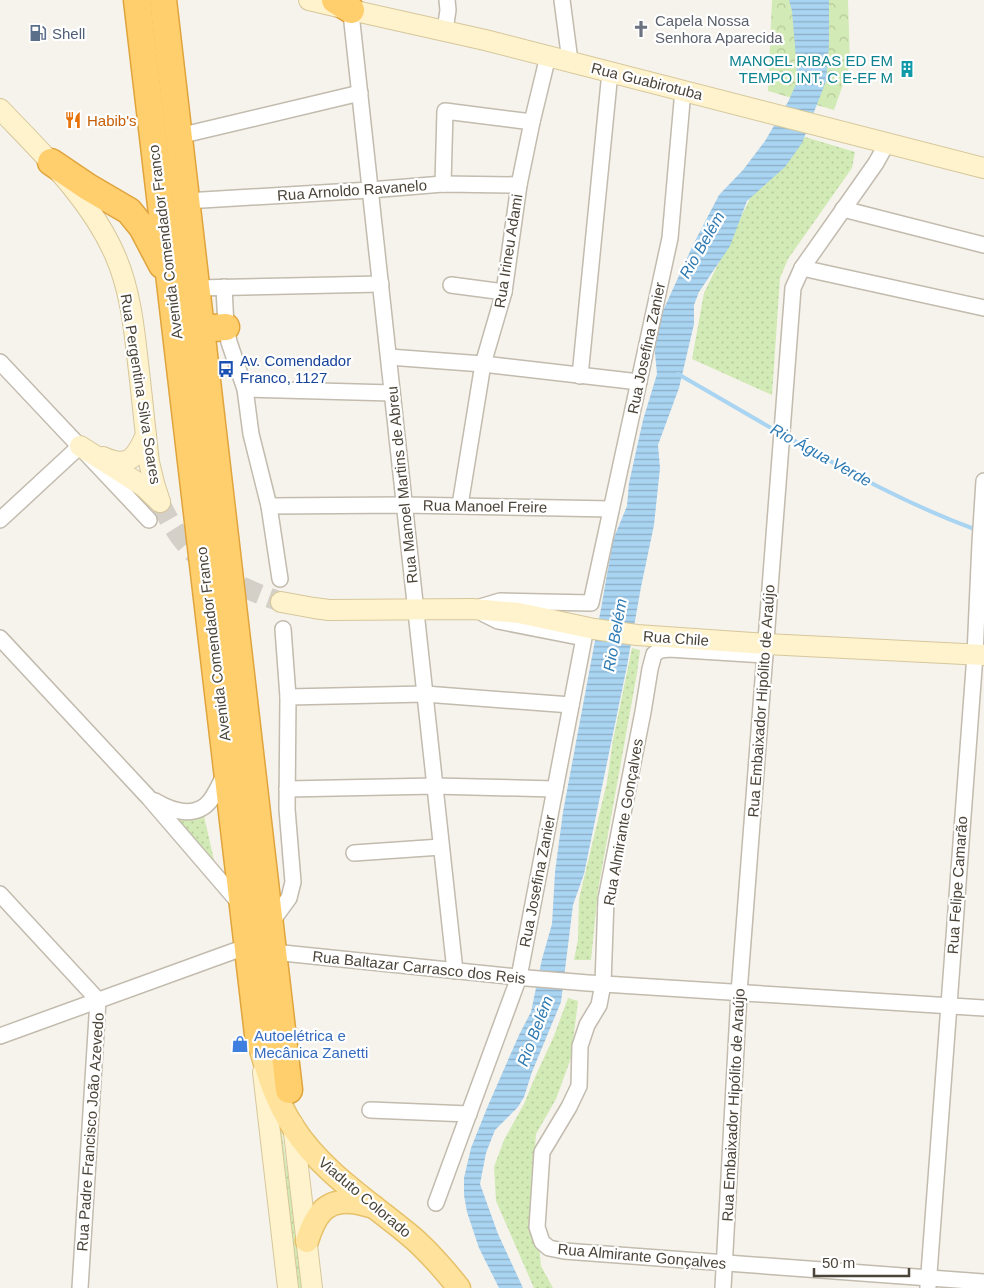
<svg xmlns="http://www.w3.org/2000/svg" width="984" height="1288" font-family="Arial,sans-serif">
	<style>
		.grass { fill: url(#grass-dots) }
		.forest { fill: url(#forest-crowns) }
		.water { fill: url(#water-rules) }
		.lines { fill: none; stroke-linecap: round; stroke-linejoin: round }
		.stream { stroke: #a9d4f2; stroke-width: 4 }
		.secondary-tunnel { stroke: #d4d0c8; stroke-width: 20; stroke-dasharray: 20 10; stroke-linecap: butt }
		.street-casing { stroke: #c2bbae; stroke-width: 18 }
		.secondary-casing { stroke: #d6c79b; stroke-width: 22 }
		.primary-casing { stroke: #e6c16a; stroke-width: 25 }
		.highway-casing { stroke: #e0a43c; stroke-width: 29 }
		.street { stroke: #fff; stroke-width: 15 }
		.secondary { stroke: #fff3cd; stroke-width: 20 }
		.primary { stroke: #ffe39c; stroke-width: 22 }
		.highway { stroke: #ffcf6e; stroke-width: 26 }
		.labels { text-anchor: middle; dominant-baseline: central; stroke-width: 4.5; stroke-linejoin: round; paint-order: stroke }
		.worship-label { font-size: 15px; fill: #5b616d; stroke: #fff; text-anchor: start }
		.service-label { font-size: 15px; fill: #4e5e75; stroke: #fff; text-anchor: start }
		.culture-label { font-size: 15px; fill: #0d838f; stroke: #fff; text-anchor: end }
		.street-label { font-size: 15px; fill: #4b4439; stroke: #fff }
		.food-label { font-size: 15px; fill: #c56008; stroke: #fff; text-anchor: start }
		.transit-label { font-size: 15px; fill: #164399; stroke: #fff; text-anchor: start }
		.shop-label { font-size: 15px; fill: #366cbe; stroke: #fff; text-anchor: start }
		.water-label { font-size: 16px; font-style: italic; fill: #2e7ab2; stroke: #fff }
	</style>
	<defs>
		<pattern id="grass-dots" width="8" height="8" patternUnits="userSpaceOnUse" patternTransform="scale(1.25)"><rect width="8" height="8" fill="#d2eab5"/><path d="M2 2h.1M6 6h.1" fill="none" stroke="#b6ca9c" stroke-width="1.8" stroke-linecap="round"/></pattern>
		<pattern id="forest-crowns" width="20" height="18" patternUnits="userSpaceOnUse" patternTransform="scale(1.25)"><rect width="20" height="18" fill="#d2eab5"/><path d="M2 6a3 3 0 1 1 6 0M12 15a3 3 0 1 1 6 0" fill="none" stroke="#b6ca9c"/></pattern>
		<pattern id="water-rules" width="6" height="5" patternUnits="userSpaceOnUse" patternTransform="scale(1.25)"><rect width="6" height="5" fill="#a9d4f2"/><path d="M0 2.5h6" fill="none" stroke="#8caec5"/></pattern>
	</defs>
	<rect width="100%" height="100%" fill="#f6f3ec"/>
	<g class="grass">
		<path d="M792,133L855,152L852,168L788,259L780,278L772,395L692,359L704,293L758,182Z"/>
		<path d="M632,648L640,650L637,673L598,890L591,960H574L578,939L579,899L607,782L613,740Z"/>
		<path d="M204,816L214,860L213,863L172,821L195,819Z"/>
		<path d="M568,998L578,1001L571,1058L556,1099L536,1134L533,1175L541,1266L553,1288H534L496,1201L494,1167L504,1140L524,1104L535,1077L554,1036Z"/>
		<path d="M273,1123L282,1133L304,1288H294Z"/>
	</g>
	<path class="forest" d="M772,0H848L850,65L834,110L768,91Z"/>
	<path class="water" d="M789,0H829V44L826,81L802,143L785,167L747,201L730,246L699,292L694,305V324L679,388L658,445L660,468L654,525L641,587L627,666L584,874L573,905L561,1002L532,1072L524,1097L518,1107L495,1130L486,1153L480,1184L498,1234L523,1288H499L479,1248L467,1212L464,1195V1178L471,1148L487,1108L519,1035L531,1012L542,959L552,924L555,872L563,812L602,603L613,540L627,506L629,483L643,420L657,374L655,353L656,326L693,245L719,195L743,170L765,141L788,102L797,82L796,58L792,11Z"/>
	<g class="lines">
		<g class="stream">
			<path d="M678,374L778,432"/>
			<path d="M786,436C848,472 911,506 977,530"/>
		</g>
		<path class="secondary-tunnel" d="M160,502C186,560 223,582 281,602"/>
		<g class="street-casing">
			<g id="street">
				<path d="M562,0L570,61"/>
				<path d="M350,4L455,971"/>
				<path d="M445,30L448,10L447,0"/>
				<path d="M179,136L360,93"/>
				<path d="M443,184L445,111L532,122"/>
				<path d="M186,201L370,190L443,184L519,185"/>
				<path d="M843,209L984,245"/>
				<path d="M802,268L984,308"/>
				<path d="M451,285L504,292"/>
				<path d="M224,287L226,327L229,342L245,389L251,434L269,506L280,579"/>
				<path d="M196,288L381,284"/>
				<path d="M389,357L483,364L639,382"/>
				<path d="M0,362L149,520"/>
				<path d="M580,376L610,72"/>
				<path d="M245,389L392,393"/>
				<path d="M460,505L483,364L504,292L519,185L532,122L548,56"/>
				<path d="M269,506L405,505L611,509"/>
				<path d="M0,520L80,446"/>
				<path d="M480,607L500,601L591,603L670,238L683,90"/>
				<path d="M0,638L149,798L241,905"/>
				<path d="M765,655L669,649L661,650L654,654L650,669L643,712L606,899L603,984L599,1005L587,1025L580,1046L579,1086L569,1107L542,1152L537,1227L542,1242L549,1248L564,1251L984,1282"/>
				<path d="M288,697L425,694L571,705"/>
				<path d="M287,789L435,786L555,789"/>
				<path d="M155,801C172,811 195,819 210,801C216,793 221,782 225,773"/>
				<path d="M354,853L441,847"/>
				<path d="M0,894L98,1000L80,1288"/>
				<path d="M270,924L289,898L293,882L287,809L288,697L283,629"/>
				<path d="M273,952L527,978L588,983L984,1008"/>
				<path d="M0,1036L248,946"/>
				<path d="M370,1110L469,1114"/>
				<path d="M436,1203L519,977L584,638L498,621L484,614"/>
				<path d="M928,1287L975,655L980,543L984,481"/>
				<path d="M723,1288L739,993L793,288L802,268L876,163L887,143"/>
			</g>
		</g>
		<g class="secondary-casing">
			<g id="secondary">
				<path d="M309,0L351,10L485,40L984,168"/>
				<path d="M0,109C42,153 90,198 115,255C130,289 134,327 138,363C142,396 145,429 149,462L154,483L160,502"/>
				<path d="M80,446L143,486L160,502"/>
				<path d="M103,457C129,469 136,457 146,435"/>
				<path d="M281,602L314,608L329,610L472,609L519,613L594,629L637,635L766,644L984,655"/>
				<path d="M263,1072L288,1288"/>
				<path d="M293,1124L312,1288"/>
			</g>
		</g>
		<g class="primary-casing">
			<g id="primary">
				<path d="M259,1043C268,1074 275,1099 293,1127C320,1170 368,1201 407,1233C427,1249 443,1268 459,1288"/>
				<path d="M307,1241C314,1219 323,1200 350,1202C358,1202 366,1205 374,1207"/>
			</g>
		</g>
		<g class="highway-casing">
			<g id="highway">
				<path d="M137,0L259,1043"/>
				<path d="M163,0L289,1090"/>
				<path d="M335,0L351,10"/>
				<path d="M51,162L88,187L129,211L142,227L162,265"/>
				<path d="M201,329L226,327"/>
			</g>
		</g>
		<use href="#street" class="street"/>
		<use href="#secondary" class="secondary"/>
		<use href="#primary" class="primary"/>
		<use href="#highway" class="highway"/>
	</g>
	<defs>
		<g id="church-bare" transform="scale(1.35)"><path d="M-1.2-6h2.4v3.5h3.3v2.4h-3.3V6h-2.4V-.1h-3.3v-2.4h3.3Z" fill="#6b7280" stroke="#fff" stroke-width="2.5" paint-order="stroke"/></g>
		<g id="fuel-bare" transform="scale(1.35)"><path d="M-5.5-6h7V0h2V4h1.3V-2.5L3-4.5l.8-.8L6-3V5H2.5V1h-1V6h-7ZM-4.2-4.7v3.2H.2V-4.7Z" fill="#5c6f8a" stroke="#fff" stroke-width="2.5" paint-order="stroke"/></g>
		<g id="building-bare" transform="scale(1.35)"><path d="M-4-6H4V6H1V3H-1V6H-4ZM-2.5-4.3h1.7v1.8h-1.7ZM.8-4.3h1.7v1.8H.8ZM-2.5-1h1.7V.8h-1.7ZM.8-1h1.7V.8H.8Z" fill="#0f9aa8" stroke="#fff" stroke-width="2.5" paint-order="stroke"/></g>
		<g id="restaurant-bare" transform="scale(1.35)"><path d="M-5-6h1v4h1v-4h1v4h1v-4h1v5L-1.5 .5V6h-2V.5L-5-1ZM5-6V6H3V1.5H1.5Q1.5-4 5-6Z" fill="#e8710a" stroke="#fff" stroke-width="2.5" paint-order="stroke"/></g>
		<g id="bus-bare" transform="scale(1.35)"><path d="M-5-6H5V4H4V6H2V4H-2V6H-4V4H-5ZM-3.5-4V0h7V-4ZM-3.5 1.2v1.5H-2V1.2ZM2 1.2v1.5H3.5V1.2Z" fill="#1a4fb4" stroke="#fff" stroke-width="2.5" paint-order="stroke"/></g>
		<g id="shop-bare" transform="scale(1.35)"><path d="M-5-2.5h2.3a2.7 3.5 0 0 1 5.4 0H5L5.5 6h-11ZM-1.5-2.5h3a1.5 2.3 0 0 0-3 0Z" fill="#3f7fe0" stroke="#fff" stroke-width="2.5" paint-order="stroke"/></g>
	</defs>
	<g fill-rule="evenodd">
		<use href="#church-bare" x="641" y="29"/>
		<use href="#fuel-bare" x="38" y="33"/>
		<use href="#building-bare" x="907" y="69"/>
		<use href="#restaurant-bare" x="73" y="120"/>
		<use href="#bus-bare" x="226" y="369"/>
		<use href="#shop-bare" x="240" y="1044"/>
	</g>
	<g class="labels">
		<g class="worship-label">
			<text x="655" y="20">Capela Nossa<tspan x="655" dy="17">Senhora Aparecida</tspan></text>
		</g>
		<g class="service-label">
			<text x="52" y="33">Shell</text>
		</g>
		<g class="culture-label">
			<text x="893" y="60">MANOEL RIBAS ED EM<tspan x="893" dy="17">TEMPO INT, C E-EF M</tspan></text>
		</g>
		<g class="street-label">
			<text transform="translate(647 81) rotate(14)">Rua Guabirotuba</text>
			<text transform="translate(352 190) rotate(-4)">Rua Arnoldo Ravanelo</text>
			<text transform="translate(165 242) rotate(-97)">Avenida Comendador Franco</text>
			<text transform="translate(508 251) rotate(-81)">Rua Irineu Adami</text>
			<text transform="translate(646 348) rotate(-78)">Rua Josefina Zanier</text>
			<text transform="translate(141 389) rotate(81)">Rua Pergentina Silva Soares</text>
			<text transform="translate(402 485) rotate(-96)">Rua Manoel Martins de Abreu</text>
			<text transform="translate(485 506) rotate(1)">Rua Manoel Freire</text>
			<text transform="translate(676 638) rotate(4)">Rua Chile</text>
			<text transform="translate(213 644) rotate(-97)">Avenida Comendador Franco</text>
			<text transform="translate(761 701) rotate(-86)">Rua Embaixador Hipólito de Araújo</text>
			<text transform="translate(623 822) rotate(-80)">Rua Almirante Gonçalves</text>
			<text transform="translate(537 881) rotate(-79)">Rua Josefina Zanier</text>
			<text transform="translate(957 885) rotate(-86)">Rua Felipe Camarão</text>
			<text transform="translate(419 967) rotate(6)">Rua Baltazar Carrasco dos Reis</text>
			<text transform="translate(733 1105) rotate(-87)">Rua Embaixador Hipólito de Araújo</text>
			<text transform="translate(90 1132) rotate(-86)">Rua Padre Francisco João Azevedo</text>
			<text transform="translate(365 1197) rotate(40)">Viaduto Colorado</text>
			<text transform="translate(642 1256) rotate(5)">Rua Almirante Gonçalves</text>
		</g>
		<g class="food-label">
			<text x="87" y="120">Habib's</text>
		</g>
		<g class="transit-label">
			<text x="240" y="360">Av. Comendador<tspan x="240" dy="17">Franco, 1127</tspan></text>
		</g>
		<g class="shop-label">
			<text x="254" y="1035">Autoelétrica e<tspan x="254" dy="17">Mecânica Zanetti</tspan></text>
		</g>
		<g class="water-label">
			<text transform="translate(702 245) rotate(-60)">Rio Belém</text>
			<text transform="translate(821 455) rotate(29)">Rio Água Verde</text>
			<text transform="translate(615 635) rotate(-80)">Rio Belém</text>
			<text transform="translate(535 1031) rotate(-69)">Rio Belém</text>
		</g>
	</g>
	<path d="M814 1268v8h95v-8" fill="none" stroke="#4b4439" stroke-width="2.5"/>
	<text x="822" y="1268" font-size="15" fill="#4b4439" stroke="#ffffff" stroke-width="4" paint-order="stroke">50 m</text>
</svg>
